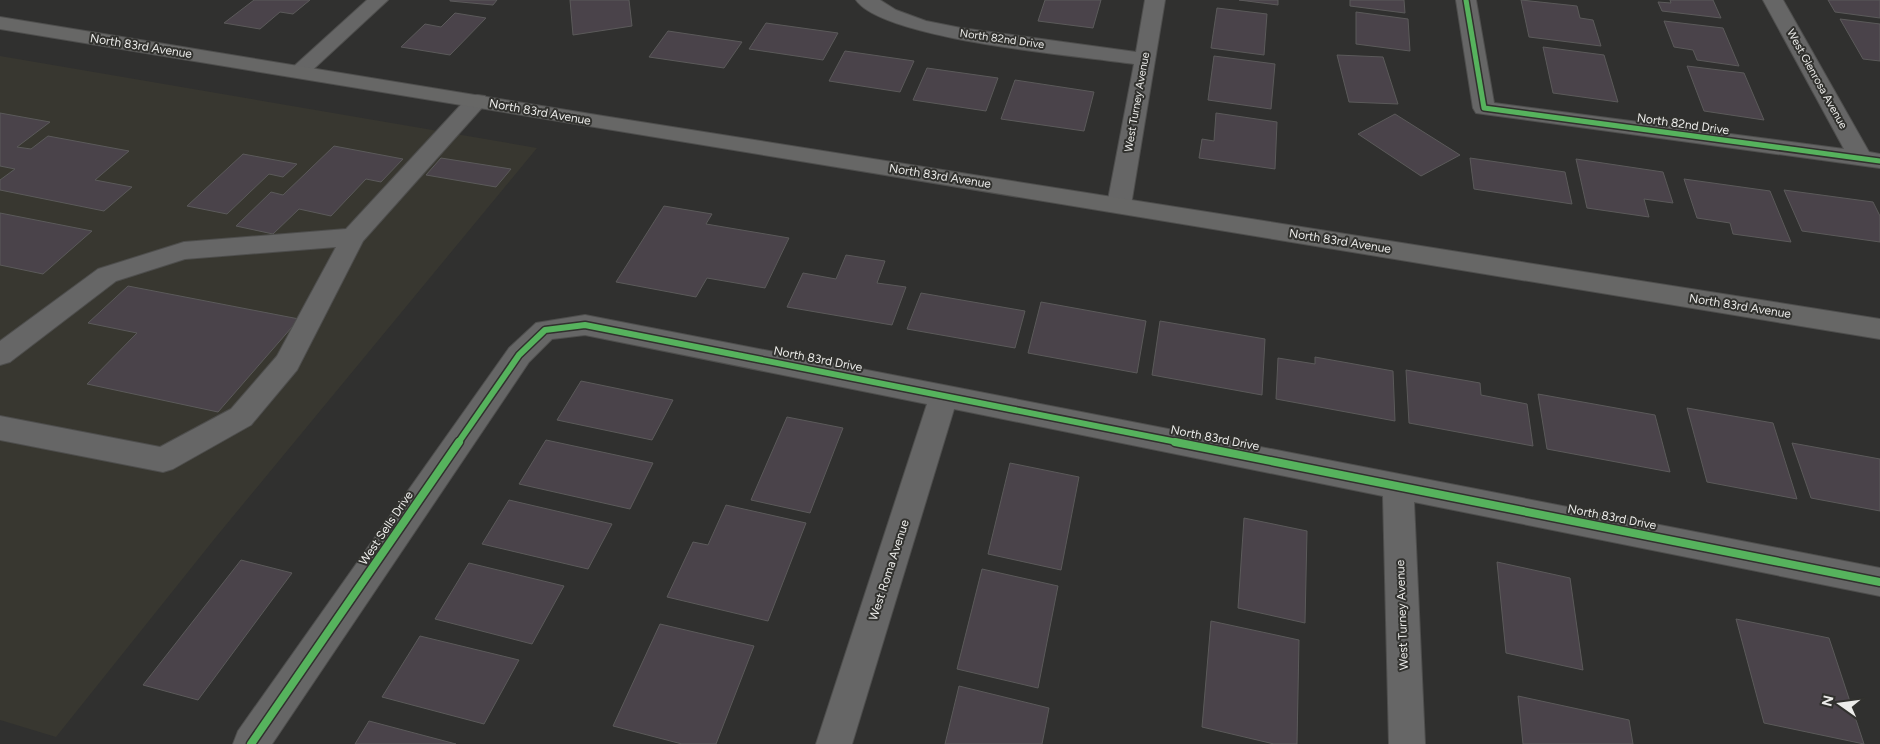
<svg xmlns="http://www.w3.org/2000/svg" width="1880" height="744" font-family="Figtree,sans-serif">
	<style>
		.built { fill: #383730 }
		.building { fill: #4a434a; stroke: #5b5a5a }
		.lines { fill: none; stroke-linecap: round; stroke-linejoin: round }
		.minor-casing { stroke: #4e4e4d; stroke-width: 2 }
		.major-casing { stroke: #4e4e4d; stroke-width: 2 }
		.minor { fill: #666; fill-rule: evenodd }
		.major { fill: #676766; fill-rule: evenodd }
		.cycleway-far2-casing { stroke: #31312e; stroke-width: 8 }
		.cycleway-far1-casing { stroke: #31312e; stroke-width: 9 }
		.cycleway-casing { stroke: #31312e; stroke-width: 11 }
		.cycleway-far2 { stroke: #56b35d; stroke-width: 5 }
		.cycleway-far1 { stroke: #56b35d; stroke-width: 6 }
		.cycleway { stroke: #56b35d; stroke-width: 8 }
		.labels { text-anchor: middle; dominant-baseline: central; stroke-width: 4; stroke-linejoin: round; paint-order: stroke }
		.far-street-label { font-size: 11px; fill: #ececea; stroke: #31312e }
		.street-label { font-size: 12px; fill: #ececea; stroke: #31312e }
	</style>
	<rect width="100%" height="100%" fill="#30302f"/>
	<path class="built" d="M0,56L537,148L216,537L56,737L0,720Z"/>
	<g class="building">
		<path d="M254,0H310L293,14L280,12L260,29L224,23Z"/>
		<path d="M497,0L493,5L450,1V0Z"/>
		<path d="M570,0H629L632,26L573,35Z"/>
		<path d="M1045,0H1101L1093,28L1038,21Z"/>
		<path d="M1239,0H1278V5Z"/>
		<path d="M1350,0H1404L1405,13L1350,6Z"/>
		<path d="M1521,0L1577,6L1580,18L1593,20L1601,46L1529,37Z"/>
		<path d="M1670,0H1713L1721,18L1662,11L1658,2L1671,3Z"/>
		<path d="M1828,0H1880V18L1835,12Z"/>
		<path d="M1217,8L1267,14L1264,55L1211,48Z"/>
		<path d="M1356,12L1408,19L1410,51L1356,44Z"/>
		<path d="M455,13L486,18L450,55L401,47L425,24L441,27Z"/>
		<path d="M1840,19L1880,24V61L1863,59Z"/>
		<path d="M1664,21L1723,28L1739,66L1697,60L1693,50L1674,47Z"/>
		<path d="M766,23L838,33L823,60L749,49Z"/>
		<path d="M668,31L742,42L724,68L649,57Z"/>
		<path d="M1543,47L1604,55L1618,102L1553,93Z"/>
		<path d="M845,51L914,61L900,92L829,81Z"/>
		<path d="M1337,55L1383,57L1398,104L1349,102Z"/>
		<path d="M1214,56L1275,64L1271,109L1208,100Z"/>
		<path d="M1687,66L1744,73L1764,120L1704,111Z"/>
		<path d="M927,68L998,78L986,111L913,100Z"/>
		<path d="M1015,80L1094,92L1084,131L1001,119Z"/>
		<path d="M0,113L50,122L17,147L31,149L48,136L129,151L95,180L132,187L104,211L0,190V180L15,169L0,166Z"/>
		<path d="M1216,113L1277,122L1275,169L1199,158L1202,139L1214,141Z"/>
		<path d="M1395,114L1460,155L1421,176L1358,134Z"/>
		<path d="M334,146L403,159L381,182L366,179L331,216L299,209L273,234L236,226L271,192L283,195Z"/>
		<path d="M243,154L297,164L283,177L269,174L227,214L187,206Z"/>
		<path d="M441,158L511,169L496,187L426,175Z"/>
		<path d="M1470,158L1565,172L1572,204L1474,189Z"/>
		<path d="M1576,159L1663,172L1673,203L1644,199L1649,217L1587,208Z"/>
		<path d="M1684,179L1770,191L1791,242L1733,234L1730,223L1697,218Z"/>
		<path d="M1784,190L1873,202L1880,216V242L1802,231Z"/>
		<path d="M664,206L712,214L706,224L789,238L765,288L707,278L696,297L616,282Z"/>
		<path d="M0,213L92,231L43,274L0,265Z"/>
		<path d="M846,255L885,261L877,283L906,287L892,325L787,307L803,273L836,279Z"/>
		<path d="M128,286L299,319L218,412L87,384L137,333L88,323Z"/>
		<path d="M921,293L1025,311L1015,348L907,329Z"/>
		<path d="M1041,302L1146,321L1137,373L1028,353Z"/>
		<path d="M1160,321L1265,339L1262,395L1152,375Z"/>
		<path d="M1315,357L1393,371L1395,421L1276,399L1278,358L1315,364Z"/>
		<path d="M1406,370L1480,383L1481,395L1527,404L1533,446L1409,423Z"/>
		<path d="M581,381L673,400L652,440L557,420Z"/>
		<path d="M1538,394L1655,415L1670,472L1547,449Z"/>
		<path d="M1687,408L1773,423L1797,499L1707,482Z"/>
		<path d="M787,417L843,428L810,513L751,500Z"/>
		<path d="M546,440L653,463L630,509L519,484Z"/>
		<path d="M1792,443L1880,459V511L1811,498Z"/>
		<path d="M1010,463L1079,477L1061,570L988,554Z"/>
		<path d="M509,500L612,524L588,569L482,544Z"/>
		<path d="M726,505L806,523L768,621L667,597L693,542L708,545Z"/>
		<path d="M1244,518L1307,531L1305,623L1238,608Z"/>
		<path d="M241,560L292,573L198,700L143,685Z"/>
		<path d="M1497,562L1570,578L1583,670L1506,653Z"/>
		<path d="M469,563L564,586L532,644L435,619Z"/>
		<path d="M982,569L1058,586L1038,688L957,669Z"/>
		<path d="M1736,619L1829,638L1864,744L1764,723Z"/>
		<path d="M1211,621L1299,640L1297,744H1274L1202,727Z"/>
		<path d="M660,624L754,646L716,744H682L613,726Z"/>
		<path d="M420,636L519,660L484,724L382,697Z"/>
		<path d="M959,686L1049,708L1042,744H945Z"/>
		<path d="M1518,696L1629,720L1633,744H1523Z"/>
		<path d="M369,721L456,744H355Z"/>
	</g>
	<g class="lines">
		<g class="minor-casing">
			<g id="minor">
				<path d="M367,0H388L306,76L299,78L292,76L289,72L292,68Z"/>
				<path d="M856,0H880L896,10L926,21L961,28L1136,52L1145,0H1165L1131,205L1127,211L1119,213L1111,211L1107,205L1134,64C1081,56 884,40 856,0Z"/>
				<path d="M1456,0H1476L1494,103L1844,149L1763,0H1783L1869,152L1880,154V168L1476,113L1473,108Z"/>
				<path d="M477,95L485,96L488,101L363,241L297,370L251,425L173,469L163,472L0,440V416L160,447L231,409L277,356L336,247L185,259L116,281L10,362L0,365V341L98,269L184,242L346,229L469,96Z"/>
				<path d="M585,315L1880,568V596L1414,502L1425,744H1389L1383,496L954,409L852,744H816L927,404L585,335L552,339L529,362L272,744H233L238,731L509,348L536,323Z"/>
			</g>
		</g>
		<g class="major-casing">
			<path id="major" d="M0,17L603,116L1880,319V339L0,29Z"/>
		</g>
		<use href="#minor" class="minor"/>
		<use href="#major" class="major"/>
		<g class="cycleway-far2-casing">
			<path id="cycleway-far2" d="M1466,0L1484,108L1880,161"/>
		</g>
		<g class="cycleway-far1-casing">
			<path id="cycleway-far1" d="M458,443L519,355L545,330L585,325L1182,443"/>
		</g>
		<g class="cycleway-casing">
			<g id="cycleway">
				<path d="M1175,442L1880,582"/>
				<path d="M251,744L459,442"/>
			</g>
		</g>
		<use href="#cycleway-far2" class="cycleway-far2"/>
		<use href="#cycleway-far1" class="cycleway-far1"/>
		<use href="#cycleway" class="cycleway"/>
	</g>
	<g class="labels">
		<g class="far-street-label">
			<text transform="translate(1002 39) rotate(8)">North 82nd Drive</text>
			<text transform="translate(1817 79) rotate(61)">West Glenrosa Avenue</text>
			<text transform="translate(1137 102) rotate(-80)">West Turney Avenue</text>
		</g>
		<g class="street-label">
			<text transform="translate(141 46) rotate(9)">North 83rd Avenue</text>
			<text transform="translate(540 112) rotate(10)">North 83rd Avenue</text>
			<text transform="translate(1683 124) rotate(8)">North 82nd Drive</text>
			<text transform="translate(940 176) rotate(9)">North 83rd Avenue</text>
			<text transform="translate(1340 241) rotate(9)">North 83rd Avenue</text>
			<text transform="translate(1740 306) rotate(9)">North 83rd Avenue</text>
			<text transform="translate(818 359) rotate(11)">North 83rd Drive</text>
			<text transform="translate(1215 438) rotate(11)">North 83rd Drive</text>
			<text transform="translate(1612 517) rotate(11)">North 83rd Drive</text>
			<text transform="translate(386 528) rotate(-56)">West Sells Drive</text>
			<text transform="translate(889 570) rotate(-72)">West Roma Avenue</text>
			<text transform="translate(1402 615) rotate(-92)">West Turney Avenue</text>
		</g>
	</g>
	<g transform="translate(1840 704) rotate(284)" stroke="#31312e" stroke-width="4" paint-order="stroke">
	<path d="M0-4L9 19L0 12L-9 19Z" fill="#ececea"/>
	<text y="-8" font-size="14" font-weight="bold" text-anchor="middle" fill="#ececea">N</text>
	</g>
</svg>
